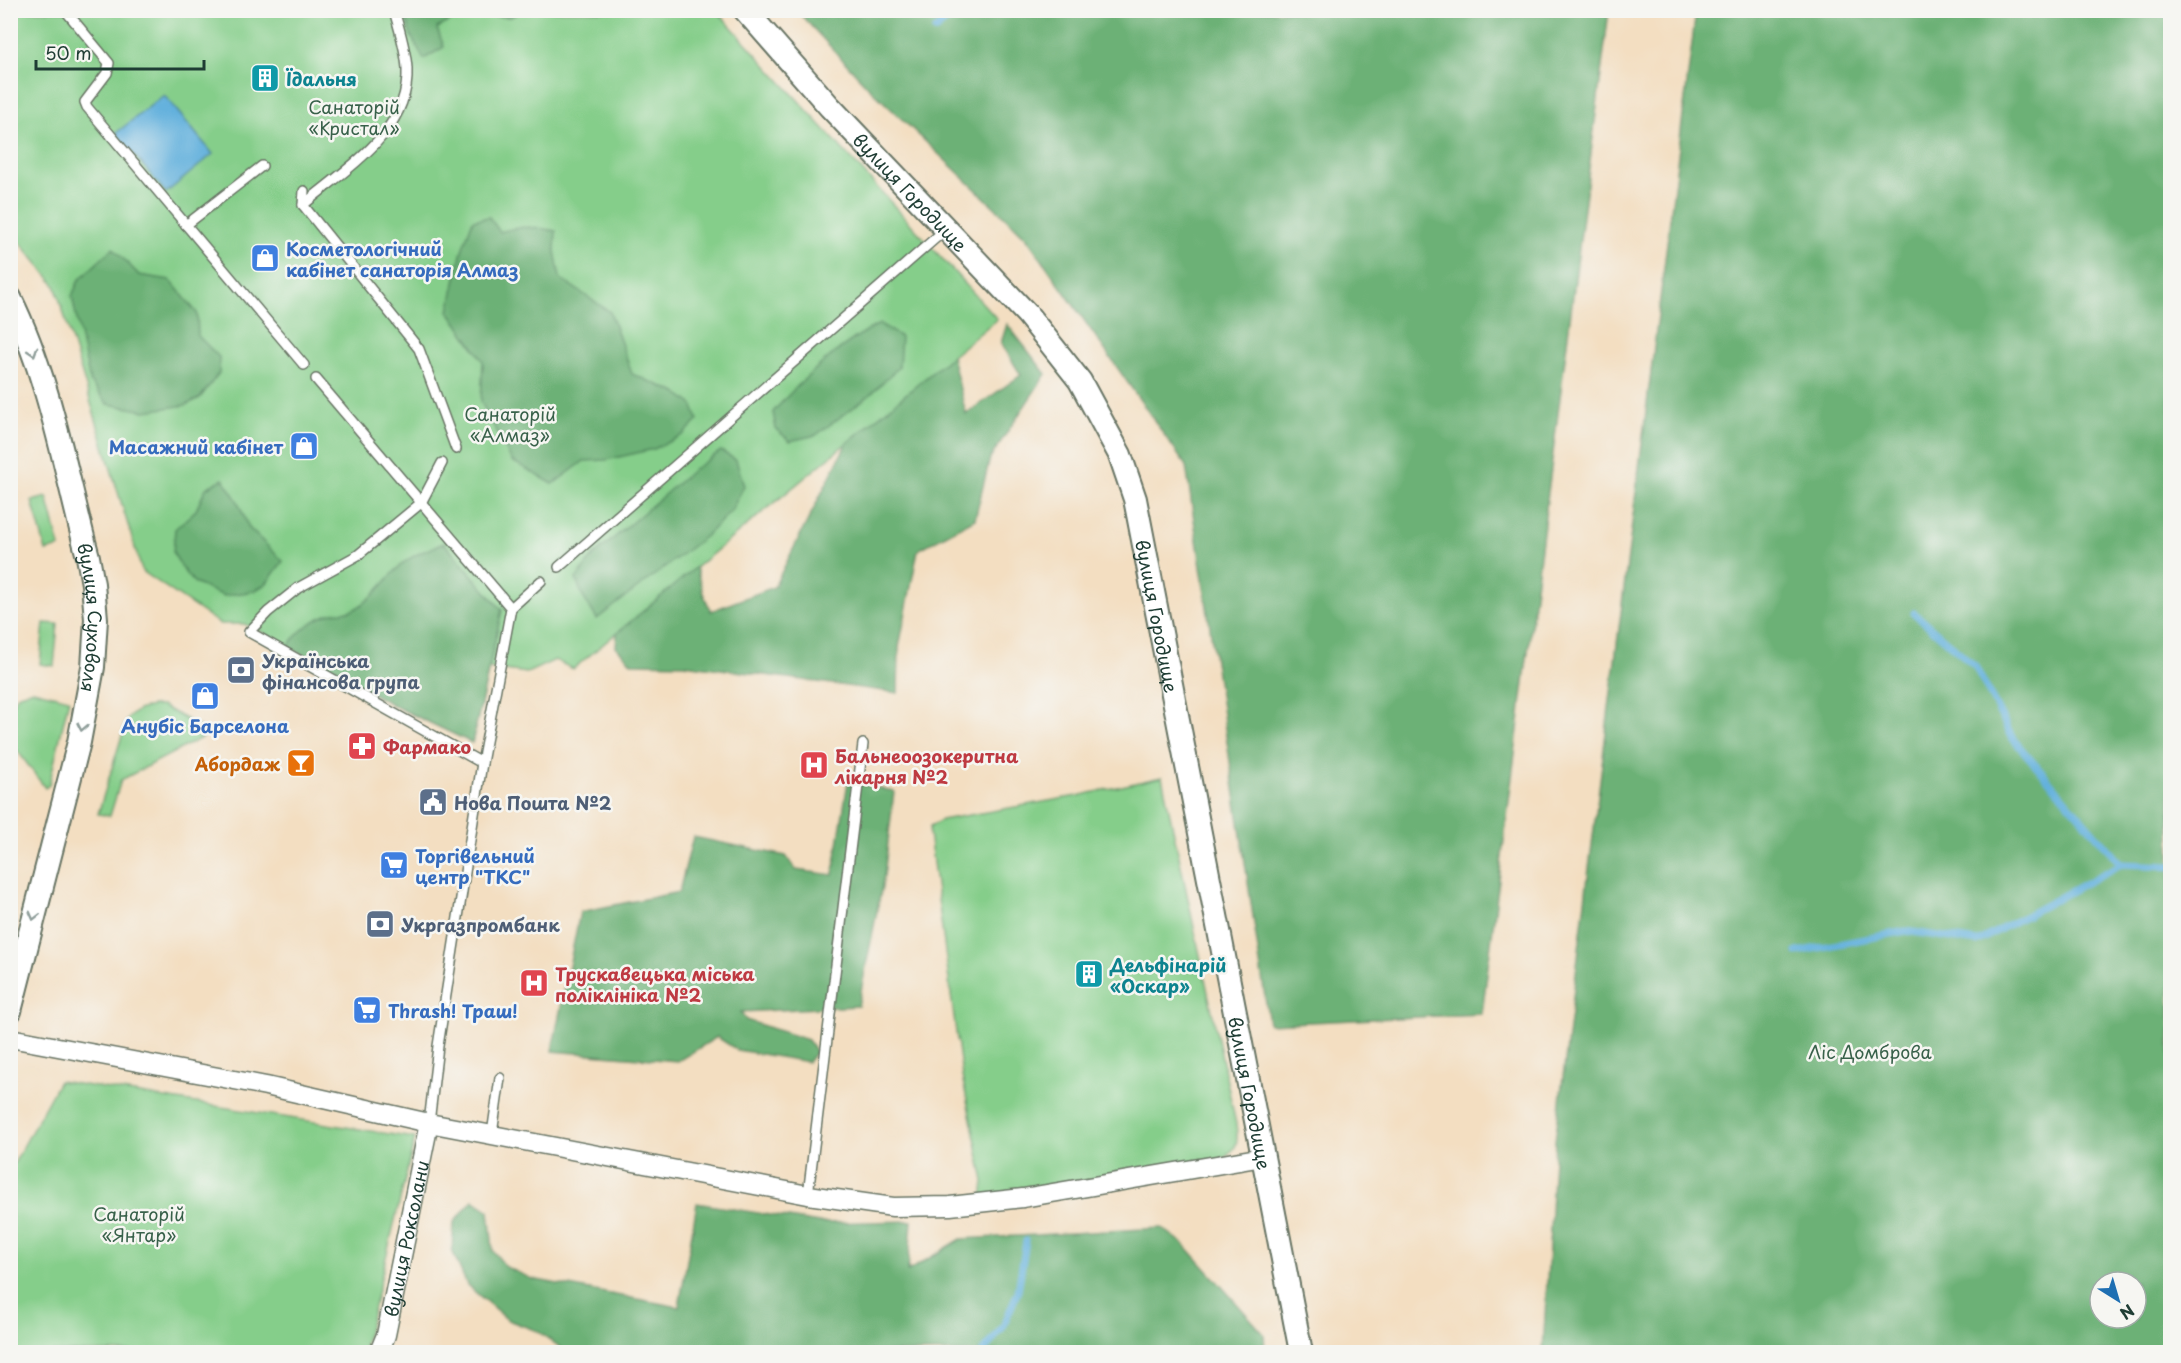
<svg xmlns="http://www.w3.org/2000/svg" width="2181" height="1363" font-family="'Playpen Sans',sans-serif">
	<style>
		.green { fill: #85ce8a; stroke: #52865f; stroke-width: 1.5 }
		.forest { fill: #6cb176; stroke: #467755; stroke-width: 1.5; fill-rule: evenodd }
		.water { fill: #63b1dd; stroke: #417788; stroke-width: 1.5 }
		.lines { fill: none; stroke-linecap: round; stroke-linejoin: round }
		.stream { stroke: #63b1dd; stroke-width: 7 }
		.service-casing { stroke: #697565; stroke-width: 12 }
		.minor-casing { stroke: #697565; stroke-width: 21 }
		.tertiary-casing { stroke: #697565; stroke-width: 26 }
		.service { stroke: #fff; stroke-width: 9 }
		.minor { stroke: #fff; stroke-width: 18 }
		.tertiary { stroke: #fff; stroke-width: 22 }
		.oneway { stroke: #8f9e9a }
		.labels { text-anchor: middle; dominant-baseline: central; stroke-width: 5; stroke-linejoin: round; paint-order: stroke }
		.culture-label { font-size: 18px; font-weight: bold; fill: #0d838f; stroke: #f6f6f2; text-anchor: start }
		.park-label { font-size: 18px; fill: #38614a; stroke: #f6f6f2 }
		.street-label { font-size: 18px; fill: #1f3d34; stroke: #f6f6f2 }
		.shop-label { font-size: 18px; font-weight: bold; fill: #366cbe; stroke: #f6f6f2; text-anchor: start }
		.service-label { font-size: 18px; font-weight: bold; fill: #4e5e75; stroke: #f6f6f2; text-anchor: start }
		.health-label { font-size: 18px; font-weight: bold; fill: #be3a42; stroke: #f6f6f2; text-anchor: start }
		.food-label { font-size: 18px; font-weight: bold; fill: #c56008; stroke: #f6f6f2; text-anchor: end }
	</style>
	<rect width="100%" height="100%" fill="#f6f6f2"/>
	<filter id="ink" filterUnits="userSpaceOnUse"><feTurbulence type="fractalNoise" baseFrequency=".0167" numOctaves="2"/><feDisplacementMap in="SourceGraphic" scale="12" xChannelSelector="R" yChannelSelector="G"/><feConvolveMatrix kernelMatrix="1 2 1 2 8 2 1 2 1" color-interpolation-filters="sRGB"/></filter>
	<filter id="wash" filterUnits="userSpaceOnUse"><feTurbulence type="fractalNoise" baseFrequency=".008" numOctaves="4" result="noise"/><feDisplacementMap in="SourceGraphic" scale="24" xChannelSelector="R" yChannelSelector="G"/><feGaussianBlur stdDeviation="1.35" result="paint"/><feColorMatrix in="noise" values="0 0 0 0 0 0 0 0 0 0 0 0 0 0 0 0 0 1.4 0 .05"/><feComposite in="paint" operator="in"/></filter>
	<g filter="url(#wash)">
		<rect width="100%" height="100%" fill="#f3dec1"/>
		<g class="green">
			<path d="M10,11H717L997,319L573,669L555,660L527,673L489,668L472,743L397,707L260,631L244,624H220L142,571L55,285L11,231Z"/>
			<path d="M47,497L60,547L46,551L32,501Z"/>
			<path d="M44,623L58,624L54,666L40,664Z"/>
			<path d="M33,690L69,699L49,785L45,788L11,742V709L14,700L19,694Z"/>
			<path d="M152,706H162L211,733L121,780L110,816L98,814L127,719L138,710Z"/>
			<path d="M1162,777L1236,1124C1239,1145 1237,1148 1220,1162L982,1200L984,1181L962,1076L929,833L930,827L941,820L1077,796Z"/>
			<path d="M59,1081L415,1138L363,1352H11V1169Z"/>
		</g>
		<g class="forest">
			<path d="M404,11V10L522,11L511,17L462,15L437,28L444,47L424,59L411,36Z"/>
			<path d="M797,11H1609L1482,1014L1269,1024L1186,466L1026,237L869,88Z"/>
			<path d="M1696,11H2170V1352H1543L1555,1141ZM2100,1282H2136V1318H2100Z"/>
			<path d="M489,217L500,232C524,225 532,227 556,231L555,251L560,278L610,312L632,374L677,393L692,404L698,420L683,435L654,449L606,460L584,461L553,484L512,461L481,402L483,361L449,311L462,250L473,220Z"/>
			<path d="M113,248L139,275L170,280L197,313L198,336L219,357V373L200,398L186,405L145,411L108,404L90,382L72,296L79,280Z"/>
			<path d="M880,324L901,337L899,367L870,395L816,435L790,441L776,429L773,412C800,381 843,341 880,324Z"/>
			<path d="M1007,324L1046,374L990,458L975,519L918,550L899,647L898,693L684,664L632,663L616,647L617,633L696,567L703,593L711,611L774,587L847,443L952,356L966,414L1021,375L1001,343Z"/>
			<path d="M721,451L736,460L744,486L731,511L707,535L597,619L583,597L576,579L593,556L693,470Z"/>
			<path d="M223,479L237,500L249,528L283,561L266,584L254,591L224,596L196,584L186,574L173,553L175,529L196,510L206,488Z"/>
			<path d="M444,543L502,610L472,743L397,707L288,647C296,632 315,618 332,613C339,611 348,613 355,609C373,599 385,581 399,567C411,555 429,549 444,543Z"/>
			<path d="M848,782L894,791L884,876L858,1006L740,1012L746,1020L808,1040L816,1052L808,1062L737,1050L717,1037L678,1061L552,1051L580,912L679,892L693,837L786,856L796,870L833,875Z"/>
			<path d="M473,1200L489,1211L493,1251L506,1267L532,1279L679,1307L697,1203L819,1223L912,1221L908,1271L961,1239L1162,1228L1184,1244L1264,1334L1265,1352H567L537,1331L508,1320L467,1285L452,1250L454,1222Z"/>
		</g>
		<path class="water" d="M164,95L213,154L166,193L116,133Z"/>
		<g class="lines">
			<g class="stream">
				<path d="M935,30L958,10"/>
				<path d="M1914,613L1975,666L2013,739L2121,864"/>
				<path d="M1797,952L1906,931L1977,942L2121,864L2170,866"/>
				<path d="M983,1352L1003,1327L1018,1291L1026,1241"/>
			</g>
		</g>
	</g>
	<g filter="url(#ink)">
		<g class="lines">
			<g class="service-casing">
				<g id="service">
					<path d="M65,10L109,63L107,73L85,102L87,107L304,365"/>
					<path d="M304,191L303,205L419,349L456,449"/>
					<path d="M303,205C345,169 410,132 407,69C406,49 399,29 394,10"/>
					<path d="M186,225L262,166"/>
					<path d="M316,379L511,608L482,763"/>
					<path d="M559,567L946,229"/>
					<path d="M511,608L541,581"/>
					<path d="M429,1123L438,1046L482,763L249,632L268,612L298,588L358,555L421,503L442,463"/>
					<path d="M492,1134L500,1078"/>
					<path d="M808,1195L863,744"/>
				</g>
			</g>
			<g class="minor-casing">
				<g id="minor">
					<path d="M10,1038L266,1086L429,1123L808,1195L893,1207L950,1206L1023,1198L1263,1157"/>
					<path id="s1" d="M379,1352L386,1335L429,1123"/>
				</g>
			</g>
			<g class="tertiary-casing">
				<g id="tertiary">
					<path id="s2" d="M745,10L830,107L1027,314L1080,381L1120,455L1135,499L1301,1352"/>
					<path id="s3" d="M10,298C50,379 65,470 88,557L93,584L96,619L93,667L79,742L10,1011"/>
				</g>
			</g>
			<use href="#service" class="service"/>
			<use href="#minor" class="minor"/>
			<use href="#tertiary" class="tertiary"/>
		</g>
		<defs><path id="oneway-chevron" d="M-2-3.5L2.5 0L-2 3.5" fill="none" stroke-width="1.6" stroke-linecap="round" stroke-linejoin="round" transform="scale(1.5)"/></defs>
		<g class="oneway">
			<use href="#oneway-chevron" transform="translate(33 352) rotate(72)"/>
			<use href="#oneway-chevron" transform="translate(82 727) rotate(101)"/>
			<use href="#oneway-chevron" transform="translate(34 916) rotate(104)"/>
		</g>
	</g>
	<defs>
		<g id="building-square" transform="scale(1.5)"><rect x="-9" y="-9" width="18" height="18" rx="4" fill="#0f9aa8" stroke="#f6f6f2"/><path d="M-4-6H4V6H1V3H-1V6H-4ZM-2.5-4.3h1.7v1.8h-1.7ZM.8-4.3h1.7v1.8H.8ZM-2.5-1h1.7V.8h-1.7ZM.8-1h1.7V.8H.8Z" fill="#fff"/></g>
		<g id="shop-square" transform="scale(1.5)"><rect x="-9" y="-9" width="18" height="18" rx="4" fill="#3f7fe0" stroke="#f6f6f2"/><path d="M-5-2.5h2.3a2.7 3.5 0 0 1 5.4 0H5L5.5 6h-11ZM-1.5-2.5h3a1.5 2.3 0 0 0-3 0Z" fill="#fff"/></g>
		<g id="bank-square" transform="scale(1.5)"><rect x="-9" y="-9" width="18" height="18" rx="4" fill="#5c6f8a" stroke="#f6f6f2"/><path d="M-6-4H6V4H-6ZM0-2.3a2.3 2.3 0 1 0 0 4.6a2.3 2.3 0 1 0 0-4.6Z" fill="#fff"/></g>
		<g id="pharmacy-square" transform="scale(1.5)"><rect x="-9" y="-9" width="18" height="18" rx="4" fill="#e0444e" stroke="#f6f6f2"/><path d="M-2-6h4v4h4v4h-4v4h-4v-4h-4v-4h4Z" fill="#fff"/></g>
		<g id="bar-square" transform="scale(1.5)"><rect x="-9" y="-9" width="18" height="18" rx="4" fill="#e8710a" stroke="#f6f6f2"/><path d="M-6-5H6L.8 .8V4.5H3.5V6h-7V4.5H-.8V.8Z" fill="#fff"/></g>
		<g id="hospital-square" transform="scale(1.5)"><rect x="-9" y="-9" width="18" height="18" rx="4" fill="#e0444e" stroke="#f6f6f2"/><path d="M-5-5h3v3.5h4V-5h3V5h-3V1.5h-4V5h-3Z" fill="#fff"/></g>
		<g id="civic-square" transform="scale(1.5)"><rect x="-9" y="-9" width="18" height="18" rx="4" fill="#5c6f8a" stroke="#f6f6f2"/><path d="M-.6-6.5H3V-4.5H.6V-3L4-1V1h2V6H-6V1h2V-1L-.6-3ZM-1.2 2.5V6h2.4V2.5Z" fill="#fff"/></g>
		<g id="supermarket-square" transform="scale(1.5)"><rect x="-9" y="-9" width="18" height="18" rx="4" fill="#3f7fe0" stroke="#f6f6f2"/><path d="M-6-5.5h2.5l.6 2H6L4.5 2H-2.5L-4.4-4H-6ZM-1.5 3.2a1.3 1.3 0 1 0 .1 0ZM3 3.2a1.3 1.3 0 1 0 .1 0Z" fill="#fff"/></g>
	</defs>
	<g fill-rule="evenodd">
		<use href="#building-square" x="265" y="78"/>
		<use href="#shop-square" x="265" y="258"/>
		<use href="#shop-square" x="304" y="446"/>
		<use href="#bank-square" x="241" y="670"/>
		<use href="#shop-square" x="205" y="696"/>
		<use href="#pharmacy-square" x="362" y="746"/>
		<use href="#bar-square" x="301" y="763"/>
		<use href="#hospital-square" x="814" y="765"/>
		<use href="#civic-square" x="433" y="802"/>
		<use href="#supermarket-square" x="394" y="865"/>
		<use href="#bank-square" x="380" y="924"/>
		<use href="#building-square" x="1089" y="974"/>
		<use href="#hospital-square" x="534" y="983"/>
		<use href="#supermarket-square" x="367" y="1010"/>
	</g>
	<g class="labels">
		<g class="culture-label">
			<text x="286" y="78">Їдальня</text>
			<text x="1110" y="964">Дельфінарій<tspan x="1110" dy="21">«Оскар»</tspan></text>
		</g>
		<g class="park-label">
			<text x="354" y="106">Санаторій<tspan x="354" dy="21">«Кристал»</tspan></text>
			<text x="510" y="413">Санаторій<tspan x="510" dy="21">«Алмаз»</tspan></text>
			<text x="1870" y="1051">Ліс Домброва</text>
			<text x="139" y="1213">Санаторій<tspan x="139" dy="21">«Янтар»</tspan></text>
		</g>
		<g class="street-label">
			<text stroke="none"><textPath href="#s2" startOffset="246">вулиця Городище</textPath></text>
			<text stroke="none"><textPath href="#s2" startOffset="750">вулиця Городище</textPath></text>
			<text stroke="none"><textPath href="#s3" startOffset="332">вулиця Суховоля</textPath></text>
			<text stroke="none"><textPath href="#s2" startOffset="1236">вулиця Городище</textPath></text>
			<text stroke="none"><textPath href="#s1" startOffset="117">вулиця Роксолани</textPath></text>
		</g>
		<g class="shop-label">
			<text x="286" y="248">Косметологічний<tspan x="286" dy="21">кабінет санаторія Алмаз</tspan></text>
			<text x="283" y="446" text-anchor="end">Масажний кабінет</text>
			<text x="205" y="725" text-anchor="middle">Анубіс Барселона</text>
			<text x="415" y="855">Торгівельний<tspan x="415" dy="21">центр "ТКС"</tspan></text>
			<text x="388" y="1010">Thrash! Траш!</text>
		</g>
		<g class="service-label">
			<text x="262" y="660">Українська<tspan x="262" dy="21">фінансова група</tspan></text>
			<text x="454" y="802">Нова Пошта №2</text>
			<text x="401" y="924">Укргазпромбанк</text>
		</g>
		<g class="health-label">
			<text x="383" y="746">Фармако</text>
			<text x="835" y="755">Бальнеоозокеритна<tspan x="835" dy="21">лікарня №2</tspan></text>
			<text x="555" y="973">Трускавецька міська<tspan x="555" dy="21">поліклініка №2</tspan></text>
		</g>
		<g class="food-label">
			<text x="280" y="763">Абордаж</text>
		</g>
	</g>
	<rect width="2181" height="1363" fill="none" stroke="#f6f6f2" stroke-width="36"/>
	<g transform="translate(2118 1300) rotate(143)"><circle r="28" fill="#f6f6f2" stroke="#a0aca6" stroke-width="1.5"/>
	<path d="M0-4.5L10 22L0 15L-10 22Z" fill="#1f6fb2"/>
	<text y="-9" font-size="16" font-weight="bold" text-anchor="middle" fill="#1f3d34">N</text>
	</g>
	<path d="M36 60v9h168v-9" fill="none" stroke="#1f3d34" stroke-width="3"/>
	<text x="45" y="60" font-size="18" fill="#1f3d34" stroke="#f6f6f2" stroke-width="4.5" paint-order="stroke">50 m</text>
</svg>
